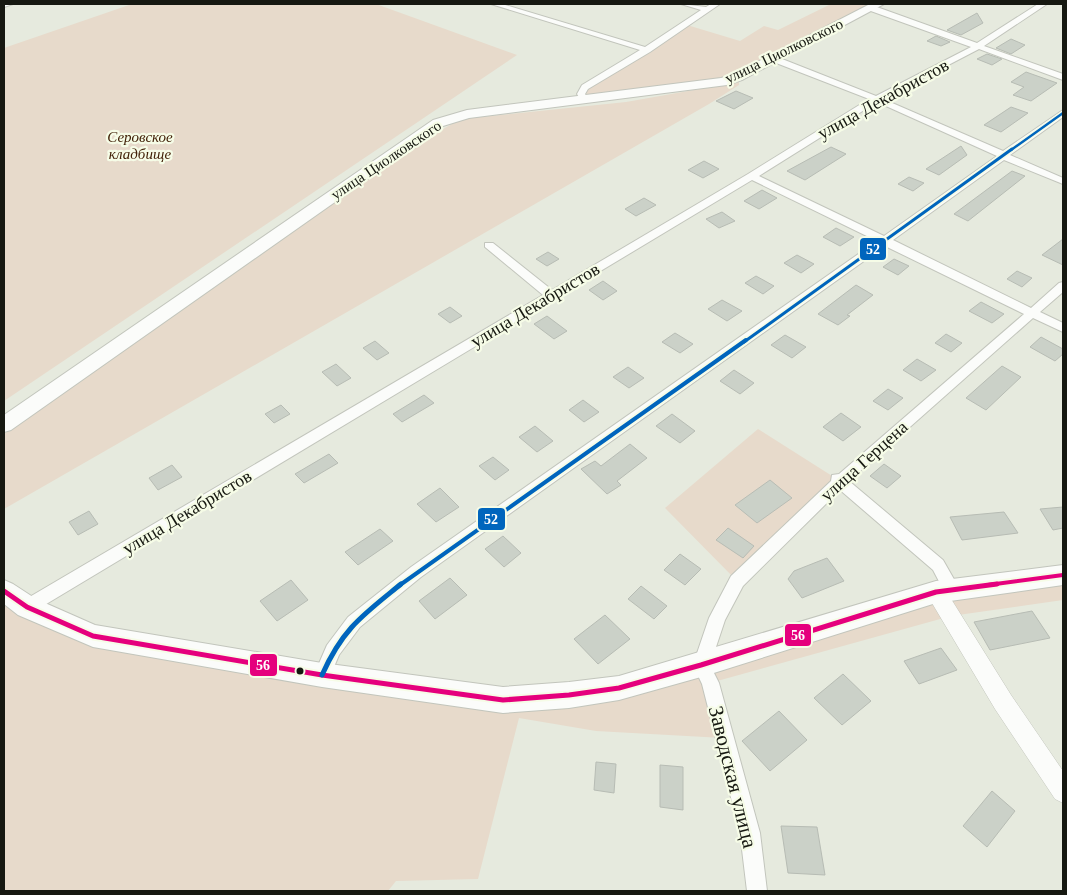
<svg xmlns="http://www.w3.org/2000/svg" width="1067" height="895" font-family="'Times New Roman',serif">
	<style>
		.green { fill: #e7dacb }
		.building { fill: #cbd1c8; stroke: #b7bcb4 }
		.lines { fill: none; stroke-linecap: round; stroke-linejoin: round }
		.minor-casing { stroke: #c2c5bc; stroke-width: 2 }
		.tertiary-casing { stroke: #c2c5bc; stroke-width: 1 }
		.secondary-casing { stroke: #c2c5bc; stroke-width: 2 }
		.primary-casing { stroke: #c2c5bc; stroke-width: 2 }
		.minor { fill: #fbfcfa; fill-rule: evenodd }
		.tertiary { fill: #fbfcfa; fill-rule: evenodd }
		.secondary { fill: #fbfcfa; fill-rule: evenodd }
		.primary { fill: #fbfcfa; fill-rule: evenodd }
		.bus-1-far1-casing { stroke: #f6fce7; stroke-width: 8 }
		.bus-1-casing { stroke: #f6fce7; stroke-width: 9 }
		.bus-2-far3-casing { stroke: #f6fce7; stroke-width: 5 }
		.bus-2-far2-casing { stroke: #f6fce7; stroke-width: 6 }
		.bus-2-far1-casing { stroke: #f6fce7; stroke-width: 8 }
		.bus-2-casing { stroke: #f6fce7; stroke-width: 9 }
		.bus-1-far1 { stroke: #e5007d; stroke-width: 4 }
		.bus-1 { stroke: #e5007d; stroke-width: 5 }
		.bus-2-far3 { stroke: #0065bd; stroke-width: 2.5 }
		.bus-2-far2 { stroke: #0065bd; stroke-width: 3 }
		.bus-2-far1 { stroke: #0065bd; stroke-width: 4 }
		.bus-2 { stroke: #0065bd; stroke-width: 5 }
		.bus-dot { fill: #161811; stroke: #f6fce7; stroke-width: 2 }
		.labels { text-anchor: middle; dominant-baseline: central; stroke-width: 4.5; stroke-linejoin: round; paint-order: stroke }
		.far-street-label { font-size: 15px; fill: #161811; stroke: #f6fce7 }
		.far-park-label { font-size: 15px; font-style: italic; fill: #422108; stroke: #f6fce7 }
		.street-label { font-size: 18px; fill: #161811; stroke: #f6fce7 }
		.near-street-label { font-size: 21px; fill: #161811; stroke: #f6fce7 }
		.line-badge { stroke: #f6fce7; stroke-width: 2 }
		.badge-label { font-size: 14px; text-anchor: middle; font-weight: bold; fill: #fff }
	</style>
	<rect width="100%" height="100%" fill="#e6eade"/>
	<g class="green">
		<path d="M132,4H376L517,55L4,401V48Z"/>
		<path d="M831,4H878L738,77L585,100V87L687,25L740,41L764,26L778,30Z"/>
		<path d="M739,82V85L709,104L4,509V434L425,139L461,119L626,102Z"/>
		<path d="M758,429L840,481L737,581L665,508Z"/>
		<path d="M1063,575V600L951,616L710,683L723,738L596,731L519,718L478,879L396,881L388,891H4V591L27,607L93,636L322,675L569,695L951,588Z"/>
	</g>
	<g class="building">
		<path d="M977,13L983,23L961,35L947,30Z"/>
		<path d="M936,36L950,42L941,46L927,41Z"/>
		<path d="M1011,39L1025,45L1011,54L996,48Z"/>
		<path d="M987,54L1002,59L992,65L977,59Z"/>
		<path d="M1026,72L1057,83L1031,101L1013,95L1024,87L1011,82Z"/>
		<path d="M736,91L753,98L734,109L716,101Z"/>
		<path d="M1011,107L1028,113L1001,132L984,125Z"/>
		<path d="M961,146L967,155L939,175L926,169Z"/>
		<path d="M831,147L846,154L805,180L787,171Z"/>
		<path d="M704,161L719,169L703,178L688,170Z"/>
		<path d="M1012,171L1025,176L968,221L954,214Z"/>
		<path d="M909,177L924,183L913,191L898,184Z"/>
		<path d="M762,190L777,198L759,209L744,201Z"/>
		<path d="M644,198L656,205L636,216L625,209Z"/>
		<path d="M722,212L735,221L719,228L706,219Z"/>
		<path d="M836,228L854,237L840,246L823,237Z"/>
		<path d="M1063,239V265L1042,255Z"/>
		<path d="M548,252L559,259L547,266L536,259Z"/>
		<path d="M797,255L814,264L801,273L784,263Z"/>
		<path d="M894,259L909,266L898,275L883,267Z"/>
		<path d="M1017,271L1032,278L1022,287L1007,279Z"/>
		<path d="M756,276L774,286L763,294L745,283Z"/>
		<path d="M603,281L617,291L603,300L589,290Z"/>
		<path d="M856,285L873,295L847,315L850,316L838,325L818,314Z"/>
		<path d="M722,300L742,311L727,321L708,309Z"/>
		<path d="M981,302L1004,314L992,323L969,311Z"/>
		<path d="M450,307L462,316L450,323L438,314Z"/>
		<path d="M547,316L567,331L554,339L534,324Z"/>
		<path d="M675,333L693,344L680,353L662,342Z"/>
		<path d="M946,334L962,343L951,352L935,343Z"/>
		<path d="M785,335L806,347L792,358L771,345Z"/>
		<path d="M1041,337L1063,349V354L1055,361L1030,347Z"/>
		<path d="M375,341L389,353L377,360L363,348Z"/>
		<path d="M917,359L936,370L921,381L903,370Z"/>
		<path d="M336,364L351,378L337,386L322,372Z"/>
		<path d="M1002,366L1021,377L986,410L966,398Z"/>
		<path d="M628,367L644,378L629,388L613,377Z"/>
		<path d="M734,370L754,383L740,394L720,381Z"/>
		<path d="M888,389L903,398L888,410L873,401Z"/>
		<path d="M424,395L434,403L402,422L393,414Z"/>
		<path d="M583,400L599,412L584,422L569,410Z"/>
		<path d="M281,405L290,414L274,423L265,414Z"/>
		<path d="M841,413L861,427L843,441L823,427Z"/>
		<path d="M672,414L695,431L680,443L656,426Z"/>
		<path d="M535,426L553,441L537,452L519,437Z"/>
		<path d="M630,444L647,458L617,481L621,485L607,494L581,469L595,461L601,466Z"/>
		<path d="M329,454L338,463L304,483L295,474Z"/>
		<path d="M493,457L509,470L495,480L479,466Z"/>
		<path d="M884,464L901,476L887,488L870,476Z"/>
		<path d="M172,465L182,477L158,490L149,478Z"/>
		<path d="M770,480L792,498L757,523L735,505Z"/>
		<path d="M440,488L459,507L436,522L417,504Z"/>
		<path d="M1063,507V528L1053,530L1040,509Z"/>
		<path d="M89,511L98,524L78,535L69,522Z"/>
		<path d="M1004,512L1018,533L962,540L950,517Z"/>
		<path d="M728,528L754,546L743,558L716,540Z"/>
		<path d="M380,529L393,541L358,565L345,552Z"/>
		<path d="M503,536L521,553L504,567L485,549Z"/>
		<path d="M680,554L701,569L685,585L664,570Z"/>
		<path d="M827,558L844,581L802,598L788,579L794,571Z"/>
		<path d="M450,578L467,595L435,619L419,601Z"/>
		<path d="M291,580L308,600L277,621L260,601Z"/>
		<path d="M641,586L667,606L654,619L628,599Z"/>
		<path d="M1032,611L1050,638L990,650L974,622Z"/>
		<path d="M605,615L630,639L598,664L574,639Z"/>
		<path d="M941,648L957,670L919,684L904,661Z"/>
		<path d="M843,674L871,701L842,725L814,698Z"/>
		<path d="M779,711L807,740L770,771L742,741Z"/>
		<path d="M596,762L616,764L614,793L594,790Z"/>
		<path d="M660,765L683,767V810L660,807Z"/>
		<path d="M992,791L1015,811L987,847L963,826Z"/>
		<path d="M781,826L817,827L825,875L788,873Z"/>
	</g>
	<g class="lines">
		<g class="minor-casing">
			<g id="minor">
				<path d="M4,4H13L4,7Z"/>
				<path d="M491,4H502L645,47L701,10L681,4L706,7L711,4H720L650,52L588,89L585,94L589,100L585,103L582,102L577,94L582,85L640,50Z"/>
				<path d="M1038,4H1047L984,46L1063,74V80L979,49L883,99L1003,151L1063,110V117L1010,155L1063,178V184L1004,160L893,240L1031,308L1059,283L1063,282V292L1040,312L1063,323V332L1033,318L849,481L943,560L959,588L957,593L951,595L945,593L933,570L840,490L743,586L725,620L710,665L719,683L760,833L767,891H747L740,833L702,684L693,665L709,618L731,576L831,481L832,475L839,474L1024,314L885,246L421,577L360,627L339,655L328,681L322,683L316,681L314,675L327,645L348,617L411,567L877,241L752,180L33,612L27,614L21,612L19,607L21,602L543,295L485,247V243H493L552,290L748,174L869,99L771,61V57H777L876,96L971,47L868,10V6H874L977,43ZM877,102L997,156L884,236L759,176Z"/>
			</g>
		</g>
		<g class="tertiary-casing">
			<path id="tertiary" d="M936,583L943,586L1011,695L1063,771V803L1055,799L995,709L929,598L926,592L929,586Z"/>
		</g>
		<g class="secondary-casing">
			<path id="secondary" d="M870,4H884L742,80L727,85L469,118L443,126L11,430L4,432V415L433,120L467,110L721,78L734,74Z"/>
		</g>
		<g class="primary-casing">
			<path id="primary" d="M1063,565V585L936,603L701,677L619,700L569,708L503,713L322,687L93,647L18,615L4,604V580L13,584L36,599L95,625L322,663L503,687L569,682L619,676L936,581Z"/>
		</g>
		<use href="#minor" class="minor"/>
		<use href="#tertiary" class="tertiary"/>
		<use href="#secondary" class="secondary"/>
		<use href="#primary" class="primary"/>
		<g class="bus-1-far1-casing">
			<path id="bus-1-far1" d="M988,585L1063,575"/>
		</g>
		<g class="bus-1-casing">
			<path id="bus-1" d="M4,591L27,607L93,636L322,675L503,700L569,695L619,688L701,665L936,592L997,584"/>
		</g>
		<g class="bus-2-far3-casing">
			<path id="bus-2-far3" d="M1011,150L1063,113"/>
		</g>
		<g class="bus-2-far2-casing">
			<path id="bus-2-far2" d="M744,342L1012,149"/>
		</g>
		<g class="bus-2-far1-casing">
			<path id="bus-2-far1" d="M400,585L746,340"/>
		</g>
		<g class="bus-2-casing">
			<path id="bus-2" d="M322,675C343,628 363,615 401,584"/>
		</g>
		<use href="#bus-1-far1" class="bus-1-far1"/>
		<use href="#bus-1" class="bus-1"/>
		<use href="#bus-2-far3" class="bus-2-far3"/>
		<use href="#bus-2-far2" class="bus-2-far2"/>
		<use href="#bus-2-far1" class="bus-2-far1"/>
		<use href="#bus-2" class="bus-2"/>
	</g>
	<circle class="bus-dot" cx="300" cy="671" r="4.5"/>
	<g class="labels">
		<g class="far-street-label">
			<text transform="translate(784 51) rotate(-26)">улица Циолковского</text>
			<text transform="translate(386 160) rotate(-34)">улица Циолковского</text>
		</g>
		<g class="far-park-label">
			<text x="140" y="137">Серовское<tspan x="140" dy="17">кладбище</tspan></text>
		</g>
		<g class="street-label">
			<text transform="translate(883 99) rotate(-29)">улица Декабристов</text>
			<text transform="translate(535 305) rotate(-31)">улица Декабристов</text>
			<text transform="translate(864 461) rotate(-42)">улица Герцена</text>
			<text transform="translate(187 512) rotate(-31)">улица Декабристов</text>
		</g>
		<g class="near-street-label">
			<text transform="translate(733 777) rotate(76)">Заводская улица</text>
		</g>
	</g>
	<g class="line-badge">
		<rect x="859" y="237" width="28" height="24" rx="5" fill="#0065bd"/>
		<rect x="477" y="507" width="29" height="24" rx="5" fill="#0065bd"/>
		<rect x="784" y="623" width="28" height="24" rx="5" fill="#e5007d"/>
		<rect x="249" y="653" width="29" height="24" rx="5" fill="#e5007d"/>
	</g>
	<g class="badge-label">
		<text x="873" y="254">52</text>
		<text x="491" y="524">52</text>
		<text x="798" y="640">56</text>
		<text x="263" y="670">56</text>
	</g>
	<rect width="1067" height="895" fill="none" stroke="#161811" stroke-width="10"/>
</svg>
